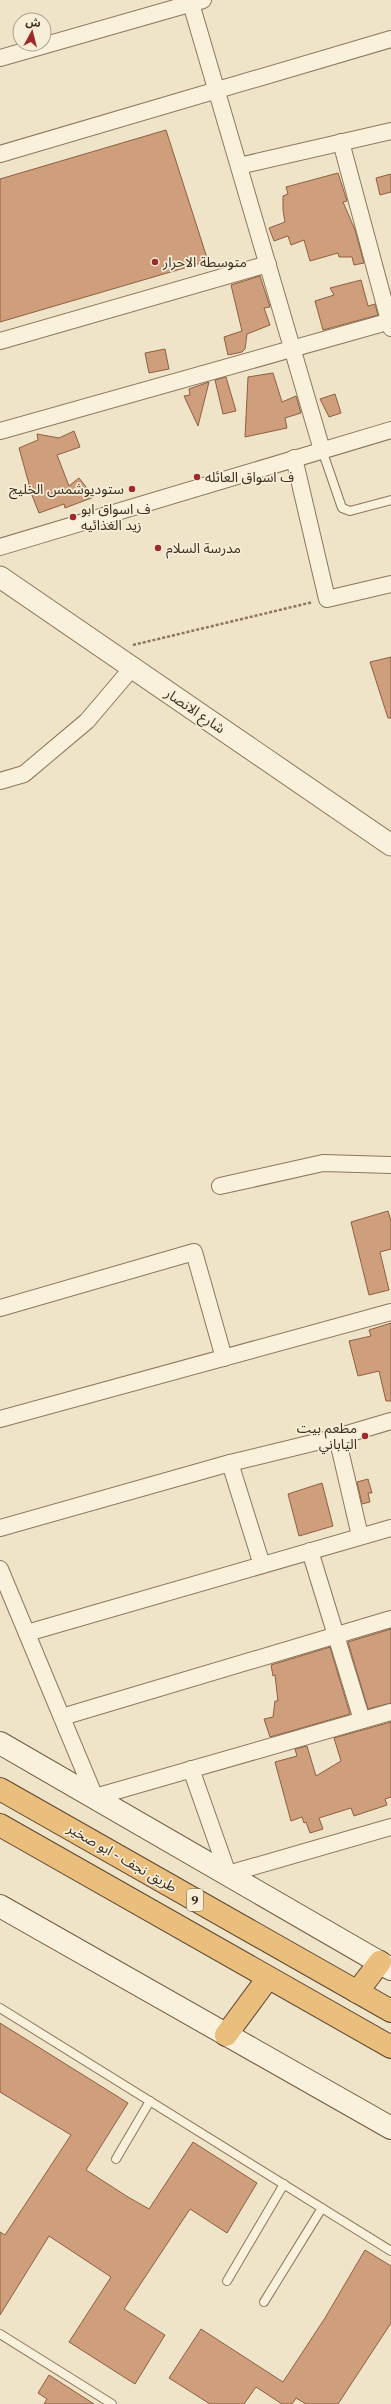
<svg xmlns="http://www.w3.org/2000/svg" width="391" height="2404" font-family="Spectral,'Noto Sans Arabic',serif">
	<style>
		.building { fill: #cf9f7d; stroke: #8d5f41 }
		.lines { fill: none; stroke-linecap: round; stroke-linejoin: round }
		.service-casing { stroke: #8d765c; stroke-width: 10 }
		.minor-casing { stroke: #8d765c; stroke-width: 18 }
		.tertiary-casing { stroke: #8d765c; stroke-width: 23 }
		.secondary-casing { stroke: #6f573f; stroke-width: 24 }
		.trunk-casing { stroke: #5b4430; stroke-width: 24 }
		.path { stroke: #8d765c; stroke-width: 2.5; stroke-dasharray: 3 2; stroke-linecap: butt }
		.service { stroke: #faf1dc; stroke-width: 8 }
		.minor { stroke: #faf1dc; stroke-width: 16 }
		.tertiary { stroke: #faf1dc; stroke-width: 21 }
		.secondary { stroke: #faf1dc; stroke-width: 22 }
		.trunk { stroke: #eabe7c; stroke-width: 22 }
		.poi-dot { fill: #9e2a2b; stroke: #f7eed8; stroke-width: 1.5 }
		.labels { text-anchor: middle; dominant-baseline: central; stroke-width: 3.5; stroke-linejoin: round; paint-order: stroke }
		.shield { fill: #f7eed8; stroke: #756857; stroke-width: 1 }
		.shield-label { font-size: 13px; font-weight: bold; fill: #3d2e20 }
		.poi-label { font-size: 14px; fill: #3d2e20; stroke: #f7eed8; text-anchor: start }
		.street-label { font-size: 14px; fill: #3d2e20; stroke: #f7eed8 }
	</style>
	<rect width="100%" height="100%" fill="#f0e4c8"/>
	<g class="building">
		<path d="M166,130L208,261L0,322V179Z"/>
		<path d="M338,173L347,201L343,202L355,230L364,263L354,265L352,257H339L338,253L310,261L304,240L291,245L288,236L274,241L269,228L285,222L283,210V196L288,194L286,187Z"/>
		<path d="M391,174V192L380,195L376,178Z"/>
		<path d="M260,276L270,307L264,308L270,325L247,334L245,349L242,352L228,355L224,337L242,331L231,285Z"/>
		<path d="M361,280L368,306L375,304L378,315L323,330L315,301L334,295L330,288Z"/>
		<path d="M165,349L169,369L149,373L145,353Z"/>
		<path d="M273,373L282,402L296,396L301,413L285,418L287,428L245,437L248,377Z"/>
		<path d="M226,377L236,411L223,414L215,380Z"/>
		<path d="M209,382L198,426L184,396L190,395L189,389Z"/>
		<path d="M335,394L341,413L329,417L320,399Z"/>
		<path d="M74,431L80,447L57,455L69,486L79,478L94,497L65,508L64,504L39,513L28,485L29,484L19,448L38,440L37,434L59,438Z"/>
		<path d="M391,657V718H388L370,662Z"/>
		<path d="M388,1211L391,1221V1249L380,1252L389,1290L369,1295L351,1222Z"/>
		<path d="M391,1323V1401H386L379,1371L358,1376L349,1341L371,1336L369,1330Z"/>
		<path d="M368,1479L372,1493H368L370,1502L362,1504L357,1482Z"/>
		<path d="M322,1483L333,1526L299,1536L288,1494Z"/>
		<path d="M391,1629V1703L368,1709L348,1642Z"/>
		<path d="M330,1647L350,1714L270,1737L264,1719L273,1717L275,1701H278L275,1675L273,1676L271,1665Z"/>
		<path d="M391,1722V1797L385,1799L387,1805L354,1816L351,1808L319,1818L323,1829L310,1833L306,1822L304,1823L302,1817L291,1821L275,1762L297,1756L295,1749L307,1746L316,1776L341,1761L334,1738Z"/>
		<path d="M0,2023L128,2103L86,2170L128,2197L149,2209L193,2142L257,2183L227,2233L190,2209L124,2309L165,2335L135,2384L69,2342L111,2277L49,2236L0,2315V2232L5,2235L71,2135L0,2092Z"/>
		<path d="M365,2250L391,2266V2323L338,2404H306L296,2398L292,2404H282L256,2387L244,2404H210L169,2378L201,2329L283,2382L325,2318Z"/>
		<path d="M49,2375L94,2404H44L47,2399L38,2393Z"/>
	</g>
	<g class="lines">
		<g class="service-casing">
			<g id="service">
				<path d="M322,450L342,508L350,511L391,500"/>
				<path d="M0,2008L391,2251"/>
				<path d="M116,2159L150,2101"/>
				<path d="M227,2281L284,2184"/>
				<path d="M264,2302L322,2208"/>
				<path d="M0,2334L112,2404"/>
			</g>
		</g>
		<g class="minor-casing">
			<g id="minor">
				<path d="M190,0L322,450"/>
				<path d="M0,58L203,0"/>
				<path d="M341,142L391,328"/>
				<path d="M0,154L391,39"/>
				<path d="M239,166L391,131"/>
				<path d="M0,341L268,264"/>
				<path d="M0,431L391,321"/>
				<path d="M294,458L327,599L391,584"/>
				<path d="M0,547L391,430"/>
				<path d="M0,781L24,774L87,721L132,668"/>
				<path d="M220,1186L323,1163L391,1165"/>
				<path d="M0,1308L194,1252L224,1358"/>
				<path d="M0,1419L391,1312"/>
				<path d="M230,1463L262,1565"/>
				<path d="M0,1528L230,1463L337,1437"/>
				<path d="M360,1536L337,1437L391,1421"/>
				<path d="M310,1551L362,1720"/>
				<path d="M0,1569L95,1797L391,1712"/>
				<path d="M27,1633L391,1528"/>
				<path d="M62,1717L391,1619"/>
				<path d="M191,1769L228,1874L391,1827"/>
			</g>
		</g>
		<g class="tertiary-casing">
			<path id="tertiary" d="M0,577L391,845"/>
		</g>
		<g class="secondary-casing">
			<g id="secondary">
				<path d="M0,1743L391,1969"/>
				<path d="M0,1906L391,2128"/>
			</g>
		</g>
		<g class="trunk-casing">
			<g id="trunk">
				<path d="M0,1789L391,2011"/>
				<path d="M0,1825L391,2047"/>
				<path d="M357,1992L380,1962"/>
				<path d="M226,2035L268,1978"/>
			</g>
		</g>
		<path class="path" d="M133,645L313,602"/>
		<use href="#service" class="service"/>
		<use href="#minor" class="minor"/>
		<use href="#tertiary" class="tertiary"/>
		<use href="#secondary" class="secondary"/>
		<use href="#trunk" class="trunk"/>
	</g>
	<g class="poi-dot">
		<circle cx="155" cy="262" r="4"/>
		<circle cx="197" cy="477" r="4"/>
		<circle cx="132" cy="489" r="4"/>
		<circle cx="73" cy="517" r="4"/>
		<circle cx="158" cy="548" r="4"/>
		<circle cx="365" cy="1436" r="4"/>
	</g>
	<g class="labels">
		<rect class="shield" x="187" y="1889" width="16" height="22" rx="3"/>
		<g class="shield-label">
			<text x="195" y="1900">9</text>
		</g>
		<g class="poi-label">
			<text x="163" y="262">متوسطة الاحرار</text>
			<text x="205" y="477">ف اسواق العائله</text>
			<text x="124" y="489" text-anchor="end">ستوديوشمس الخليج</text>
			<text x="81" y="509">ف اسواق ابو<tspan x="81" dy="16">زيد الغذائيه</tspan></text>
			<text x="166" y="548">مدرسة السلام</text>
			<text x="357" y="1428" text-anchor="end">مطعم بيت<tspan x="357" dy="16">الياباني</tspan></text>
		</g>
		<g class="street-label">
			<text transform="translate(195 711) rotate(34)">شارع الانصار</text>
			<text transform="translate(122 1858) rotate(30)">طريق نجف - ابو صخير</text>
		</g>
	</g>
	<g transform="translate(32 32) rotate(7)"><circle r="19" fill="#f7eed8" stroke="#ada18e"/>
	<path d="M0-3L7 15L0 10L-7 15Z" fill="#9e2a2b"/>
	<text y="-6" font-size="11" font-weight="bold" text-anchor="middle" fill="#3d2e20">ش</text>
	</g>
</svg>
